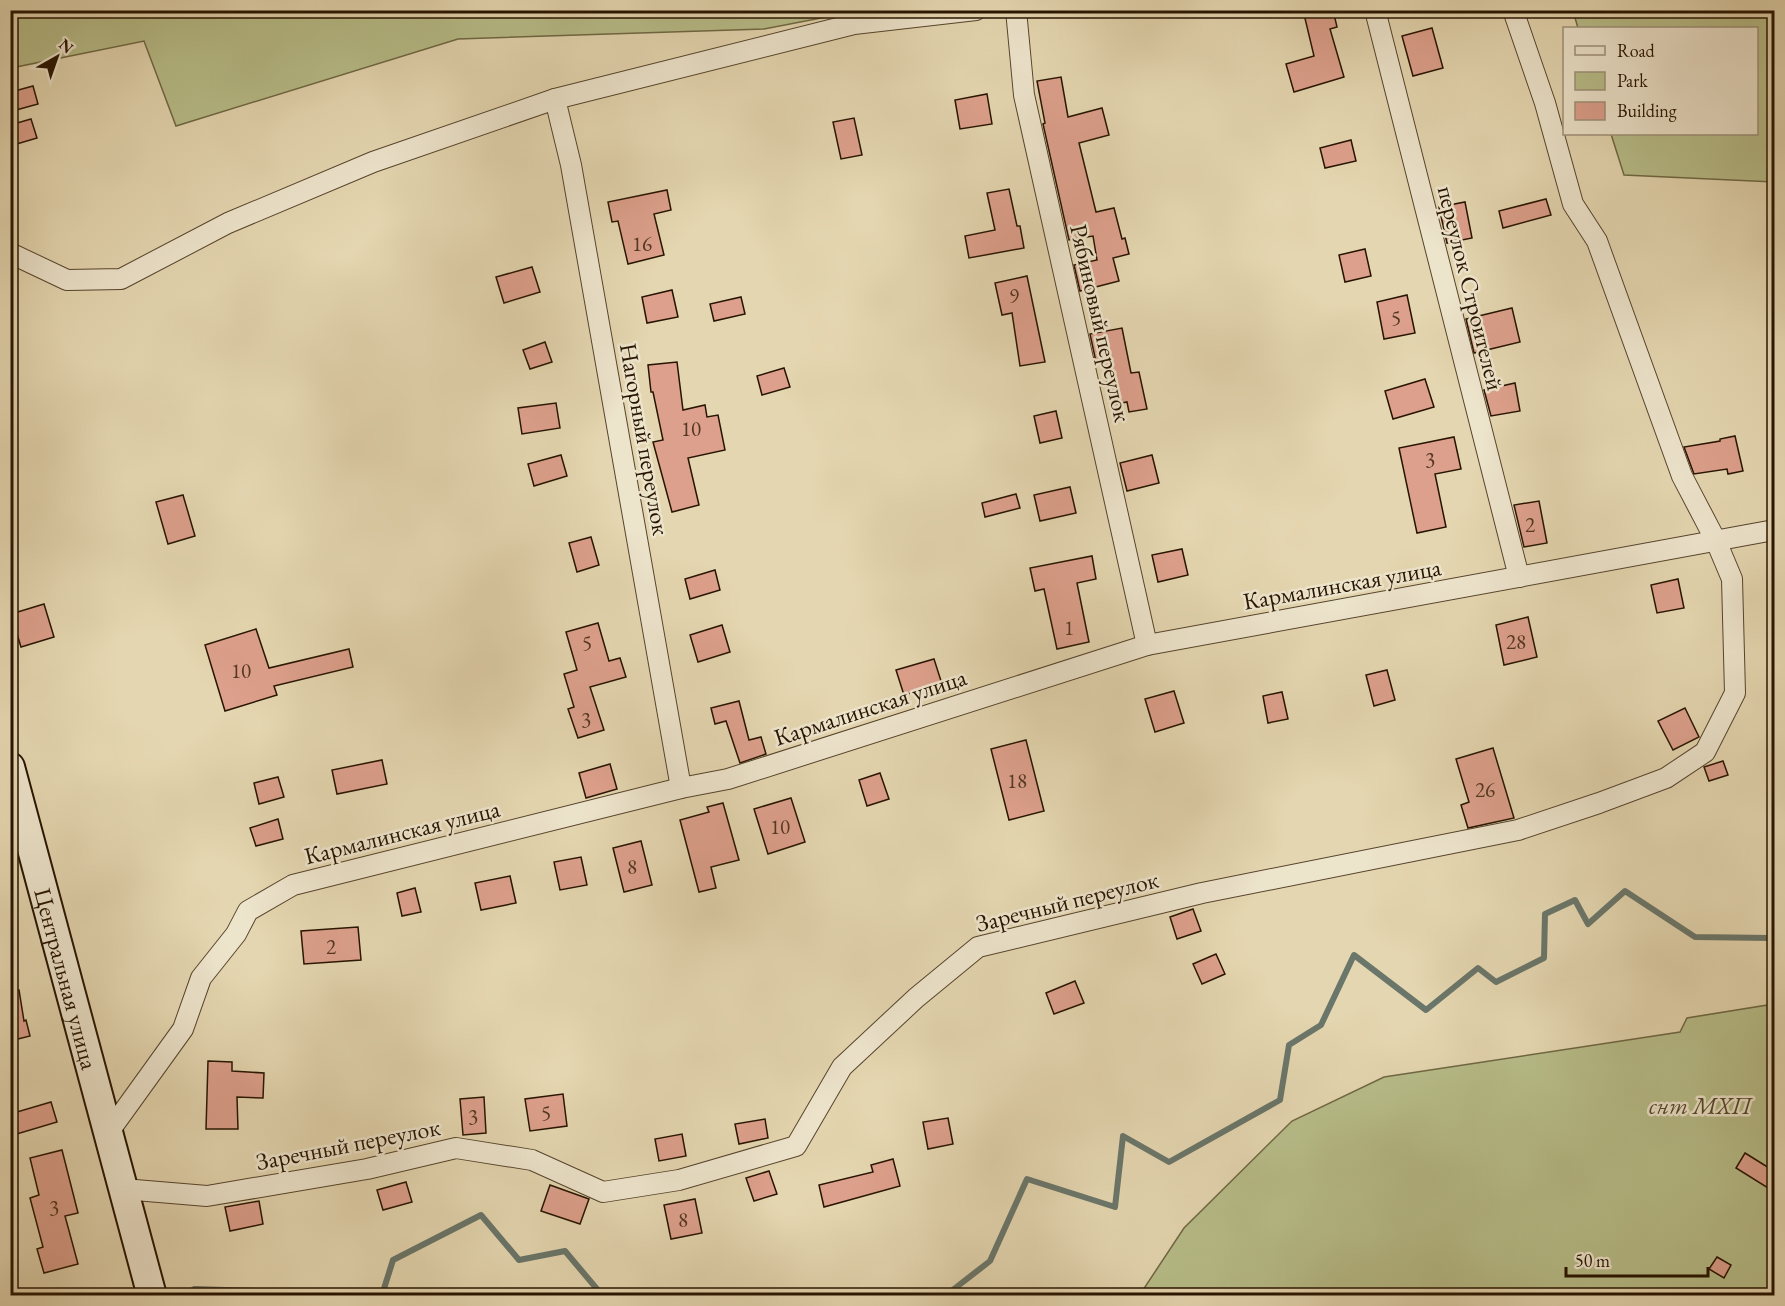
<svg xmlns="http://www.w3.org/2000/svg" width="1785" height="1306" font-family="'EB Garamond',serif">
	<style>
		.green { fill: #b7bd89; stroke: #6f6844; stroke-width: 1.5 }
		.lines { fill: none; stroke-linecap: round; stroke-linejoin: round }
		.stream { stroke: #6a766a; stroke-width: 6 }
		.building { fill: #dda08c; stroke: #271400; stroke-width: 1.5 }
		.street-casing { stroke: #56442c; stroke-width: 22 }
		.secondary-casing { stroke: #271400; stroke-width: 32 }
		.street { stroke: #ede4cc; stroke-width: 20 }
		.secondary { stroke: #ede4cc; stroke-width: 28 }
		.labels { text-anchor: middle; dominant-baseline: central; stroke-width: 5; stroke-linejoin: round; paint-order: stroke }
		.number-label { font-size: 21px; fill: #543723 }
		.street-label { font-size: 24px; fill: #271400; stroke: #ede4cc }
		.park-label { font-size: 24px; font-style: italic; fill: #524729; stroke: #ede4cc }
	</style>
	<rect width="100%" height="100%" fill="#e4d6b0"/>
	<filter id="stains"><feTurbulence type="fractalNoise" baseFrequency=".00333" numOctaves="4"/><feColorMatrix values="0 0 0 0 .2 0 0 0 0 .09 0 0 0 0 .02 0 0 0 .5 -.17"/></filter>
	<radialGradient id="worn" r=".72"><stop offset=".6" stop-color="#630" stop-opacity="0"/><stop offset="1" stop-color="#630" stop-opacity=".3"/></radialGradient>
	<g class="green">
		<path d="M11,10H858V11L764,29L458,39L176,126L144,41L11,68Z"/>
		<path d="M1573,11H1774V182L1624,175L1611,134H1756V28H1578Z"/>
		<path d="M1774,1004V1295L1139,1296L1184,1228L1292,1121L1384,1077L1680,1032L1687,1018Z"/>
	</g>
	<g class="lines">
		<g class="stream">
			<path d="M198,1296L194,1289L382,1295L393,1260L481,1215L519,1260L565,1251L597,1289L589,1296"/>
			<path d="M806,1296H812"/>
			<path d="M945,1296L990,1261L1027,1179L1115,1207L1123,1136L1169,1162L1280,1100L1289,1045L1321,1025L1354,955L1426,1010L1478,968L1496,982L1544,958L1545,914L1575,900L1588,924L1625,891L1695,937L1769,938L1774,933"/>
		</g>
	</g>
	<g class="building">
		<path d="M1303,10H1333L1337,27L1330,29L1344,77L1294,92L1286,64L1314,56Z"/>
		<path d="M1432,28L1443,68L1413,76L1402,36Z"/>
		<path d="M1061,77L1068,117L1102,108L1109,135L1079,143L1096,212L1114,208L1122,239L1125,238L1129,254L1113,258L1119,281L1080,291L1074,265L1097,260L1093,236L1069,240L1043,124L1045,123L1037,81Z"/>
		<path d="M33,86L38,104L16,110L11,92Z"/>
		<path d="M987,94L992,124L960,129L955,100Z"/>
		<path d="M854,118L862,155L841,159L833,122Z"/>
		<path d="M31,119L37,138L10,146V125Z"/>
		<path d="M1351,140L1356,161L1325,168L1320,148Z"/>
		<path d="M1009,189L1017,226H1020L1024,248L969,258L965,236L995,230L987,193Z"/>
		<path d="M667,190L671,210L654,214L664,255L628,264L618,221L612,222L608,202Z"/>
		<path d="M1546,199L1551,215L1503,228L1499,211Z"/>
		<path d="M1465,202L1472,238L1447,243L1439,207Z"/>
		<path d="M1365,249L1371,276L1345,282L1339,255Z"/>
		<path d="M532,267L540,292L504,303L496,277Z"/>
		<path d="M1027,276L1045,362L1020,366L1012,313L1002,315L995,283Z"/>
		<path d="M672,290L678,317L647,323L642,297Z"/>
		<path d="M1407,295L1415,333L1384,339L1377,302Z"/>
		<path d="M741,297L745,314L714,321L710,304Z"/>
		<path d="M1512,308L1520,342L1474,353L1466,319Z"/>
		<path d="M1122,328L1131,373L1139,372L1147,409L1129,412L1127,402L1112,405L1102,361L1096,362L1090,334Z"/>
		<path d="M545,342L552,362L530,369L523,350Z"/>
		<path d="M677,362L683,410L705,405L707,417L718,415L725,450L688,458L699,505L672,512L653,442L663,440L653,392H651L648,365Z"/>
		<path d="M784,368L790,387L762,395L757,376Z"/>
		<path d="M1425,379L1434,407L1393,419L1385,391Z"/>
		<path d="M1515,383L1520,411L1491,416L1484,390Z"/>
		<path d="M556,403L560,428L522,434L518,408Z"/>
		<path d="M1056,411L1062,438L1040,443L1034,416Z"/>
		<path d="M1735,436L1743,471L1728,474L1727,469L1694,474L1684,447L1720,441V439Z"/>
		<path d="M1454,437L1461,469L1435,474L1446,527L1417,533L1399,448Z"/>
		<path d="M561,455L567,476L534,486L528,464Z"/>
		<path d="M1152,455L1159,483L1127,491L1120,463Z"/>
		<path d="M1070,487L1076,513L1040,521L1034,495Z"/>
		<path d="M1016,494L1020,508L985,517L982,503Z"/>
		<path d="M183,495L195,536L168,544L156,502Z"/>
		<path d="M1539,501L1547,543L1524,547L1514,505Z"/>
		<path d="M591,537L599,565L577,572L569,543Z"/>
		<path d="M1182,549L1188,575L1158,582L1152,555Z"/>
		<path d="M1092,556L1096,579L1077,583L1089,642L1057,649L1044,589L1035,591L1030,568Z"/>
		<path d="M715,570L720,590L690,599L685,579Z"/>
		<path d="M1678,579L1684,608L1657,613L1651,585Z"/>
		<path d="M44,604L54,637L21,647L11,614Z"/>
		<path d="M1528,617L1537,657L1504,665L1496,625Z"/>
		<path d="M598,623L609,661L620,658L626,677L590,687L604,730L578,738L568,709L574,707L564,674L577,670L566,632Z"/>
		<path d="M722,625L730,652L698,662L690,635Z"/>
		<path d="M256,629L269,668L349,649L353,667L274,686L277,695L225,711L205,645Z"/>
		<path d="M934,659L942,684L904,695L896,670Z"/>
		<path d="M1387,670L1395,700L1374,706L1366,675Z"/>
		<path d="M1174,691L1184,723L1155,732L1145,699Z"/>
		<path d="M1282,692L1288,719L1268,723L1263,696Z"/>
		<path d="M739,701L749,740L761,737L766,754L740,763L726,721L715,724L711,708Z"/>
		<path d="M1685,708L1699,737L1673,750L1658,721Z"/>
		<path d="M1026,740L1044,811L1009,820L991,749Z"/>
		<path d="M1493,748L1514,818L1468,828L1461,805L1469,802L1456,759Z"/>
		<path d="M382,760L387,784L337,794L332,770Z"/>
		<path d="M1723,761L1728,775L1709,781L1704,767Z"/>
		<path d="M610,764L617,789L586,798L579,773Z"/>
		<path d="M880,773L889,799L867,806L859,780Z"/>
		<path d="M278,777L284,797L259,804L254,783Z"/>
		<path d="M791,798L805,842L768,854L754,809Z"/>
		<path d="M723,803L739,860L711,867L716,888L699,892L680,820L709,812L707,807Z"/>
		<path d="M278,819L283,839L256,846L250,828Z"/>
		<path d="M641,841L652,885L624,892L613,848Z"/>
		<path d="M581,857L587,885L560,890L554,862Z"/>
		<path d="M510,876L516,903L481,910L475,883Z"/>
		<path d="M415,888L421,912L402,916L397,893Z"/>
		<path d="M1193,909L1201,931L1177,939L1170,917Z"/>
		<path d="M358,927L361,960L304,964L301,931Z"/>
		<path d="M1216,954L1225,974L1202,984L1193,964Z"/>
		<path d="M1075,981L1084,1003L1054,1014L1046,993Z"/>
		<path d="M10,990H19L24,1021L26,1020L30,1036L10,1041Z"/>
		<path d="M208,1061L232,1062V1071L264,1073L263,1098L237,1097L238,1129H206Z"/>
		<path d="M563,1094L567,1126L530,1131L525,1099Z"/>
		<path d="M484,1097L486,1133L463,1135L460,1099Z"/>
		<path d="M51,1102L57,1122L10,1136V1114Z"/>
		<path d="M948,1118L953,1144L928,1149L923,1122Z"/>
		<path d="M765,1119L768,1138L739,1144L735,1124Z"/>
		<path d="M682,1134L686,1156L659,1161L655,1139Z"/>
		<path d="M62,1150L78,1213L65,1216L78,1264L44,1273L37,1249L43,1247L30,1198L39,1195L30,1158Z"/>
		<path d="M1745,1153L1774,1171V1177L1768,1188L1736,1168Z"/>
		<path d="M893,1159L900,1186L824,1207L819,1185L873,1172L871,1165Z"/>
		<path d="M769,1171L777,1194L754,1201L746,1178Z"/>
		<path d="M406,1182L412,1202L383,1210L377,1190Z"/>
		<path d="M550,1185L589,1199L580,1224L541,1211Z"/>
		<path d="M695,1199L702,1233L671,1239L664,1205Z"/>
		<path d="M259,1201L263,1224L230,1231L225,1207Z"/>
		<path d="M1717,1257L1731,1265L1724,1278L1709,1269Z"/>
	</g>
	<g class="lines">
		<g class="street-casing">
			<g id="street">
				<path d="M1016,10L1024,95L1147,645"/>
				<path d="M1375,10L1519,577"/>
				<path d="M555,99L571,165L681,788"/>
				<path d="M10,253L67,280L121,279L228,223L373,162L555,99L854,24L976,10"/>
				<path d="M108,1133L183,1029L201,978L236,934L248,911L293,885L681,788L728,779L1147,645L1774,530"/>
				<path d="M123,1189L207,1196L367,1169L456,1148L532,1160L603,1192L679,1180L796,1146L842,1067L916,998L978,947L1202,893L1518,830L1599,803L1666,778L1705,752L1735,693L1732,579L1716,541L1682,476L1597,241L1573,204L1545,103L1513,10"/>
			</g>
		</g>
		<g class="secondary-casing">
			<g id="secondary">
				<path id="s1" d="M10,767L152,1296"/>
			</g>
		</g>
		<use href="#street" class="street"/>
		<use href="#secondary" class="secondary"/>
	</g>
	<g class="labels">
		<g class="number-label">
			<text x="642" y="243">16</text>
			<text x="1014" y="295">9</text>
			<text x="1396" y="317">5</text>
			<text x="691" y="428">10</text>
			<text x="1430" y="459">3</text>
			<text x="1530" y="524">2</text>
			<text x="1069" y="627">1</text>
			<text x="1516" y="641">28</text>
			<text x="587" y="642">5</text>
			<text x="241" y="670">10</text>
			<text x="586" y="719">3</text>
			<text x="1017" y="780">18</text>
			<text x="1485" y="789">26</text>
			<text x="780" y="826">10</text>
			<text x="632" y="866">8</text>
			<text x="331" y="946">2</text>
			<text x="546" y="1112">5</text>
			<text x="473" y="1116">3</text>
			<text x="54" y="1207">3</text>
			<text x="683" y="1219">8</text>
		</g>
		<g class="street-label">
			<text transform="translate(1471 288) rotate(76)">переулок Строителей</text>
			<text transform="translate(1101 323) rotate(77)">Рябиновый переулок</text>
			<text transform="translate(645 439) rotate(80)">Нагорный переулок</text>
			<text transform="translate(1342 584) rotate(-10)">Кармалинская улица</text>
			<text transform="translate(870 707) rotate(-18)">Кармалинская улица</text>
			<text transform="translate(402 832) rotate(-14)">Кармалинская улица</text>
			<text transform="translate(1067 901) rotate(-14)">Заречный переулок</text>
			<text stroke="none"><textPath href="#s1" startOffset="219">Центральная улица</textPath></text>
			<text transform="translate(348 1144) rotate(-11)">Заречный переулок</text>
		</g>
		<g class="park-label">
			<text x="1700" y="1105">снт МХП</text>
		</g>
	</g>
	<rect width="1785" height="1306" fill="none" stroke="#e4d6b0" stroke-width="36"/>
	<rect x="12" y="12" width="1761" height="1282" fill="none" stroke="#271400" stroke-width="3"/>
	<rect x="18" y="18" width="1749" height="1270" fill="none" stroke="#271400" stroke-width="1.5"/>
	<rect x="1563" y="27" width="195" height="108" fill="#ede4cc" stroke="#9e917a" stroke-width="1.5"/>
	<rect x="1575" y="46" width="30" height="9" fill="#ede4cc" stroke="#9e917a" stroke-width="1.5"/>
	<text x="1617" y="57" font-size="18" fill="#271400">Road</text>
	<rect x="1575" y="72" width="30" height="18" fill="#b7bd89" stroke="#9e917a" stroke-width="1.5"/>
	<text x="1617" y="87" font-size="18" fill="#271400">Park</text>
	<rect x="1575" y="102" width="30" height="18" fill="#dda08c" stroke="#9e917a" stroke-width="1.5"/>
	<text x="1617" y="117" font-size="18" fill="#271400">Building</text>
	<g transform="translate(57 57) rotate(40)" stroke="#ede4cc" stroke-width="4.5" paint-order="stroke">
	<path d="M0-4.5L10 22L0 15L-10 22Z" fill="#271400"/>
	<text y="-9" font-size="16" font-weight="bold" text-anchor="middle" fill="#271400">N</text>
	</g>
	<path d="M1566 1267v9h142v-9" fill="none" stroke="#271400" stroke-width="3"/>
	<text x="1575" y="1267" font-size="18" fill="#271400" stroke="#ede4cc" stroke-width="4.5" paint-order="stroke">50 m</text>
	<rect width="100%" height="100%" filter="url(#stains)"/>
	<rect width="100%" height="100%" fill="url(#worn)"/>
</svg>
